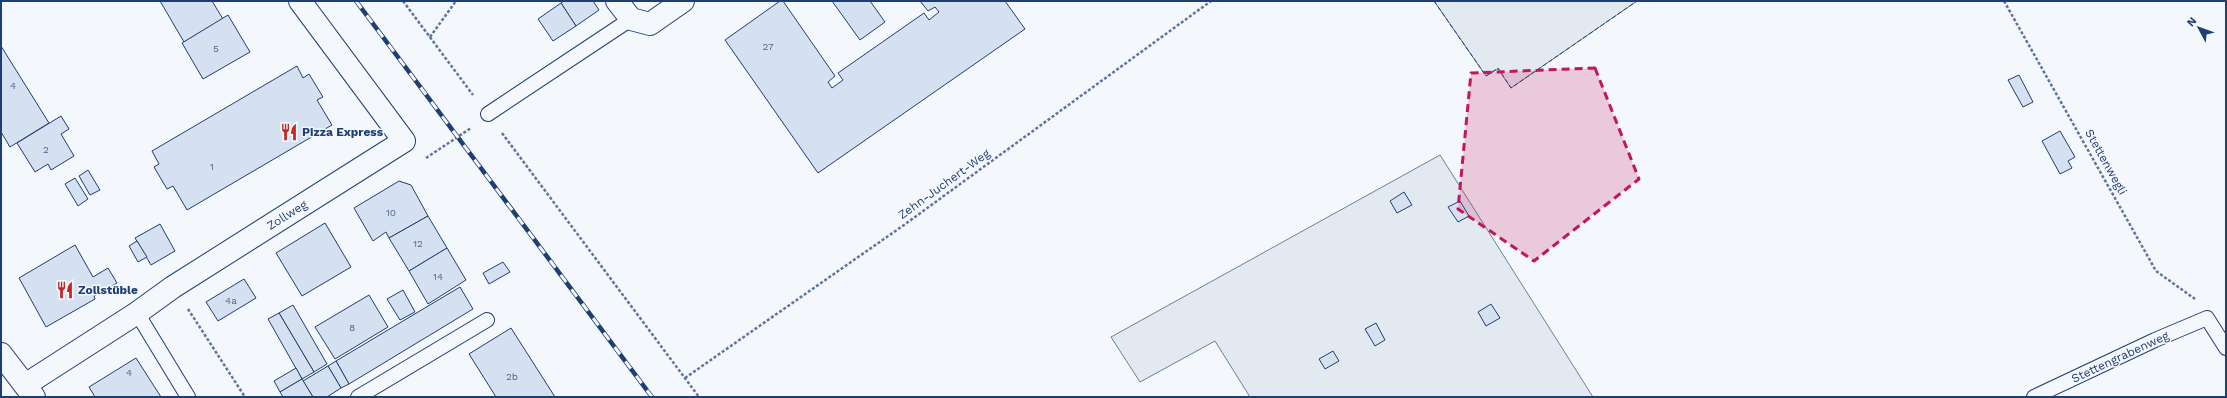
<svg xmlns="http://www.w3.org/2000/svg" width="2227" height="398" font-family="'Work Sans',sans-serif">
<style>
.green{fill:#e3e9f0;stroke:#687fa3}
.building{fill:#d5e0f0;stroke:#1d3f73}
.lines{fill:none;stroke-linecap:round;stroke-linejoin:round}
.service-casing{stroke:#1d3f73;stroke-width:16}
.minor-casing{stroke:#1d3f73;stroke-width:24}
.secondary-casing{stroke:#1d3f73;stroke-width:24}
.path{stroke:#5e769c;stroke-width:2.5;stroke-dasharray:3 2;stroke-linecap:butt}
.service{stroke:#f4f7fb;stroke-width:14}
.minor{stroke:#f4f7fb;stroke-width:22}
.secondary{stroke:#f4f7fb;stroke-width:22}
.rail-casing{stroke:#1d3f73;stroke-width:4.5}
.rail{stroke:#f4f7fb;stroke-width:3;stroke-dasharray:9;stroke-linecap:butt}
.fence{stroke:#1d3f73;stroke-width:1;stroke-dasharray:5 2;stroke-linecap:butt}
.marked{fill:#c2185b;fill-opacity:0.2;stroke:#c2185b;stroke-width:3;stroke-dasharray:8 5;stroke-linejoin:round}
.labels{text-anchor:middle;stroke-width:3;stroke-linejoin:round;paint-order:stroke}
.number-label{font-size:10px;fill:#4b6792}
.poi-label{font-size:12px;font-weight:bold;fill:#1d3f73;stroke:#f4f7fb;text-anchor:start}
.street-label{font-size:12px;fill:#1d3f73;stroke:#f4f7fb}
</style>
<rect width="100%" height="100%" fill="#f4f7fb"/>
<!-- green -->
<g class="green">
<path d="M1434,1H1637L1511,88L1498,69L1486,76Z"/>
<path d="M1440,155L1593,397H1250L1215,341L1140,382L1111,337Z"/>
</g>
<!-- building -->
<g class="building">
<path d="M160,1H212L223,19L184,42Z"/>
<path d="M564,1H593L599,10L576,26L561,3Z"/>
<path d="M780,1H783L835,76L828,82L832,88L843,80L838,73L924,13L929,20L939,12L935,7L928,11L920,1H1005L1025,29L818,173L725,40Z"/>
<path d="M832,1H870L885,22L860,40Z"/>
<path d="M561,3L576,26L553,41L538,19Z"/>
<path d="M228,15L250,52L203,79L182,43Z"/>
<path d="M1,46L49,123L10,147L1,132Z"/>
<path d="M297,66L303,78L309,74L323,97L317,100L332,125L187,210L173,186L167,189L154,167L159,164L152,151Z"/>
<path d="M2019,75L2033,102L2023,107L2008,80Z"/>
<path d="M61,116L69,129L61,134L74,156L51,170L48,164L35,172L17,143Z"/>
<path d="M2060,131L2075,157L2068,161L2072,168L2060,174L2042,141Z"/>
<path d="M88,170L100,190L90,195L79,176Z"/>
<path d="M75,178L88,199L78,206L65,184Z"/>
<path d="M399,181L411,185L428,216L389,238L386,232L373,241L354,208Z"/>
<path d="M1404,192L1412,205L1397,213L1390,201Z"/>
<path d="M1460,201L1469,216L1458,222L1448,207Z"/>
<path d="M428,216L447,248L409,271L389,238Z"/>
<path d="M325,223L351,267L302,296L276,253Z"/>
<path d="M160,224L175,251L151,265L135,238Z"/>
<path d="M137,241L147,257L138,262L129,246Z"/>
<path d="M75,245L93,277L108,268L117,283L94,296L95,299L46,327L19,278Z"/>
<path d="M447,248L466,280L428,304L409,271Z"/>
<path d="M503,262L510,272L489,284L483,273Z"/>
<path d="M244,279L256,298L218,321L206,302Z"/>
<path d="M460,287L473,309L349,384L336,361Z"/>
<path d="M403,290L415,312L400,320L387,299Z"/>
<path d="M369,295L388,327L335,359L315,327Z"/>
<path d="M1491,304L1500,318L1486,326L1478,312Z"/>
<path d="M293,305L327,364L314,372L279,313Z"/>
<path d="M279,313L314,372L302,379L268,319Z"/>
<path d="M1376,323L1385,340L1375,346L1365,329Z"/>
<path d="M511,328L555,397H496L469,354Z"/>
<path d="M1333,351L1339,361L1325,369L1319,359Z"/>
<path d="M136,358L161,397H95L89,387Z"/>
<path d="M336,361L349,384L341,388L328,366Z"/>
<path d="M328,366L341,388L327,397H313L303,381Z"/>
<path d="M296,368L302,379L280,392L274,381Z"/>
<path d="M302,379L313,397H283L280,392Z"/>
</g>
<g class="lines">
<!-- service casing -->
<g class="service-casing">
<g id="service">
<path d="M488,114L631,19"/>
<path d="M137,313L188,397"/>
<path d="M358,397L487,320"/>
<path d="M2034,397L2155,340L2207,318L2226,348"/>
</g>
</g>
<!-- minor casing -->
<g class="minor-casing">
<g id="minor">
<path d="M617,1L631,19L650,24L683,1"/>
<path d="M25,385L137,313L173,287L404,141L300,1"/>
</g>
</g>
<!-- secondary casing -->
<g class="secondary-casing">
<path id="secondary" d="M1,354L34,397"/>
</g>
<!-- path -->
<g class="path">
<path d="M403,1L473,95"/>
<path d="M2004,1L2156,271L2195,299"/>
<path d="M430,37L456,1"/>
<path d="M502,133L699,397"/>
<path d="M426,158L471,128"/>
<path d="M188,309L245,397"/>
<path d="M685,378L904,225L1211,1"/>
</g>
<!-- service -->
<use href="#service" class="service"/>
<!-- minor -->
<use href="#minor" class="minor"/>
<!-- secondary -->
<use href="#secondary" class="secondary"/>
<!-- rail casing -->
<g class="rail-casing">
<path id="rail" d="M356,1L652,397"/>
</g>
<!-- rail -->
<use href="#rail" class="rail"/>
<!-- fence -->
<path class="fence" d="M1434,1L1486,76L1498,68L1511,88L1637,1"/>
</g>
<!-- marked area -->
<path class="marked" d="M1595,68L1639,179L1534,261L1458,209L1471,73Z"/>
<!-- icons -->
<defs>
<g id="restaurant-bare" transform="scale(1.38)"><path d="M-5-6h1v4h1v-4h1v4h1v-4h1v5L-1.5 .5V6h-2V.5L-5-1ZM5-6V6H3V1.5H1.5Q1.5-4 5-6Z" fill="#c62828" stroke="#f4f7fb" stroke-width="2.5" paint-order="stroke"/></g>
</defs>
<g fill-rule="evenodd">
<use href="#restaurant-bare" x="289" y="132"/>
<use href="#restaurant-bare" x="65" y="290"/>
</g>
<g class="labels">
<!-- number labels -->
<g class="number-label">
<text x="768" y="50">27</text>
<text x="216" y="52">5</text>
<text x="13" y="89">4</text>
<text x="46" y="153">2</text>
<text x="212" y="170">1</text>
<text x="391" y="216">10</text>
<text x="418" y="247">12</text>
<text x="438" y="280">14</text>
<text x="231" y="304">4a</text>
<text x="352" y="331">8</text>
<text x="129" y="376">4</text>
<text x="512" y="380">2b</text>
</g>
<!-- poi labels -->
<g class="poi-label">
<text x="302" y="136">Pizza Express</text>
<text x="78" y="294">Zollstüble</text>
</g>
<!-- street labels -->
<g class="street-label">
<text transform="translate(2106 162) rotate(61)" y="4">Stettenwegli</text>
<text transform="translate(944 184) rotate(-36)" y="4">Zehn-Juchert-Weg</text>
<text transform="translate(287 215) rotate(-32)" y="4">Zollweg</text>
<text transform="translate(2120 357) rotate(-25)" y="4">Stettengrabenweg</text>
</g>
</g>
<!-- border -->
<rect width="2227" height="398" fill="none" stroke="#1d3f73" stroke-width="4"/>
<!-- north arrow -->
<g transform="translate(2199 28) rotate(311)" stroke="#f4f7fb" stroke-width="3" paint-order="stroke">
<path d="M0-3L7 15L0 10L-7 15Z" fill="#1d3f73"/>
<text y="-6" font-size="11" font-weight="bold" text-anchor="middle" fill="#1d3f73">N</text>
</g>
</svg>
